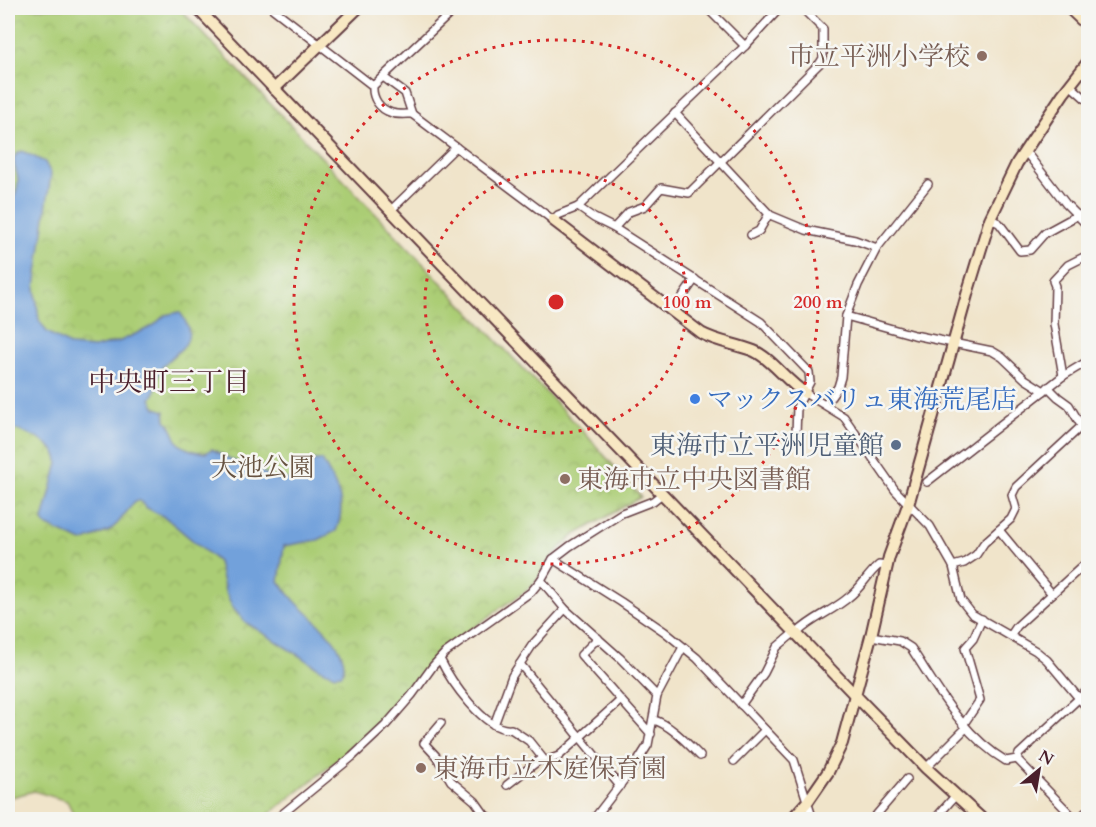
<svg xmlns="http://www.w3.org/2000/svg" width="1096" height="827" font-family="Cardo,'Noto Serif JP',serif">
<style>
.park{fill:url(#park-crowns);stroke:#7a7650;stroke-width:1.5}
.water{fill:#72a1db;stroke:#5e6083;stroke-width:1.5}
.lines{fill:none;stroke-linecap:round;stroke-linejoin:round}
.street-casing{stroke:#633d43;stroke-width:10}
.secondary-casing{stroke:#633d43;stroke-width:14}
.street{stroke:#fff;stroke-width:7}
.secondary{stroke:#f8e8c3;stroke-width:10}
.ring{fill:none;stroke:#d62828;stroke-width:3;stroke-dasharray:3 6}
.education-dot{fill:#8d6e63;stroke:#f6f6f2;stroke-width:2}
.shop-dot{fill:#3f7fe0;stroke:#f6f6f2;stroke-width:2}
.service-dot{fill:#5c6f8a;stroke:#f6f6f2;stroke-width:2}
.labels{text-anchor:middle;stroke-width:5;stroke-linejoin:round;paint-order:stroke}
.education-label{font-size:26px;fill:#785e54;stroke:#f6f6f2;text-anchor:start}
.shop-label{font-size:26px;fill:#366cbe;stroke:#f6f6f2;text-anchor:start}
.service-label{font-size:26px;fill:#4e5e75;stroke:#f6f6f2;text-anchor:end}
.park-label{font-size:26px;fill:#675341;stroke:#f6f6f2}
.neighbourhood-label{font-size:27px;fill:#4a1f2b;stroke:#f6f6f2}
.centre{fill:#d62828;stroke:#f6f6f2;stroke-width:3}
.ring-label{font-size:18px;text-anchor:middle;font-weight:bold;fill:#d62828;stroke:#f6f6f2;stroke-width:5;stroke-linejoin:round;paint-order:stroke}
</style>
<defs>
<pattern id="park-crowns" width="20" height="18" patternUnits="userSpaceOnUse" patternTransform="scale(1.5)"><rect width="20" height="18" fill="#abcd75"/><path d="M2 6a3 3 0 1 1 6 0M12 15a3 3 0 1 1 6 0" fill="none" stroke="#95b065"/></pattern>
</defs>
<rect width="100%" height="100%" fill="#f6f6f2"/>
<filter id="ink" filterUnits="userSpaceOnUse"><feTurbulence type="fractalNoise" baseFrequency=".0167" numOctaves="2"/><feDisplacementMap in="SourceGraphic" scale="12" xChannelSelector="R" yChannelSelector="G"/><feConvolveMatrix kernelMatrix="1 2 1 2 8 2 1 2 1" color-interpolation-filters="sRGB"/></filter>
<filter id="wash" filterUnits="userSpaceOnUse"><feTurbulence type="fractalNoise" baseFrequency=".008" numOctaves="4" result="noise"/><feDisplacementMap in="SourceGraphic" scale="24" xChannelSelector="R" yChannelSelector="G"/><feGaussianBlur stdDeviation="1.35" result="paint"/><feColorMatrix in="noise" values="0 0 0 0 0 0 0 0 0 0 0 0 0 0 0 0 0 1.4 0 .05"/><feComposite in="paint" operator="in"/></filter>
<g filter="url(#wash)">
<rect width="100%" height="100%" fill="#f0e4ca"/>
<!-- park -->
<path class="park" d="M8,8H179L583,431L641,497L573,536L554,554L532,587L499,609L440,653L363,740L263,819H76L67,801L34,791L8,798Z"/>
<!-- water -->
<path class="water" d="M22,151L45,162L51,174L35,288L39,320L47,332L71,346L94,348L120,341L153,326L165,315L179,312C184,316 186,322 188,328C193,349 169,354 161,369C155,380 159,389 151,399L156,408L165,411L166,420C173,428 173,434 178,442C184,450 197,452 206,453L212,449C227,458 241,465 258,470C264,472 269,477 275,479C290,483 307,472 314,460H322C336,485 348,502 336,531L318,540L284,546L279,581C285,589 291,597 297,603C313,620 353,649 342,674L335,675L322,670L245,622L233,608L225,591L218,562L166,518L145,507L140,501H135L118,523L109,531L82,542L45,525L43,520L58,463C58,442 24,432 8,427V209C13,201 18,192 18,181C18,170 6,157 22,151Z"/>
</g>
<g filter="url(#ink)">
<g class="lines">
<!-- street casing -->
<g class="street-casing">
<g id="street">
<path d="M272,8L373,86"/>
<path d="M456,8L373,86C372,98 379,109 392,113C397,115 406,114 412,114L553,220L558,215L578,207L745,46L780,8"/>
<path d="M707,8L745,46"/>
<path d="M383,77L405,93L412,114"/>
<path d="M1070,85L1088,101"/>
<path d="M675,113L770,215L806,230L855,240L877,248"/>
<path d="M1024,152L1029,156L1066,204L1088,226"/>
<path d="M578,207L594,218L614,228L761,322L809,372L810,382L797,407L796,434"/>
<path d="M390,211L456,147"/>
<path d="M990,219L999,223L1020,251L1030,250L1045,233L1078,215"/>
<path d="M614,228L629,212L645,206L661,188L689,193L820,63L823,58V29L802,8"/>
<path d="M751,235L759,231L769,214"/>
<path d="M672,312L695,279"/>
<path d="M846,316L914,335L992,351L1002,357L1025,379L1044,391"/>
<path d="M1063,376L1054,324L1055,286L1053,281L1068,265L1088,255"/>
<path d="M1048,387L1058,397L1069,405L1082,427"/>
<path d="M805,393L844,417L895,490L930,526L953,566L961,600L972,614L1036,651L1047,660L1088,709"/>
<path d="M826,404L838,387L841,377L846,316L858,285L877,248L928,184"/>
<path d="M927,482L1063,376L1088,361"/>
<path d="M999,530L1052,594"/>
<path d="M553,559L621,602L665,632L697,658L794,760L813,820"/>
<path d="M953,566L964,563L976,555L984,543L1011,519L1016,509L1012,495L1016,487L1088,420"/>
<path d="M541,580L553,559L570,546L622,513L653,501L662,494"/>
<path d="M797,633C812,618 833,611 849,597C861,588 867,575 879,565L887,566"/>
<path d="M1011,635L1017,626L1087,562L1088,557"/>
<path d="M871,636L900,641L911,648C938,689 962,735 1006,761L1017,759L1019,754L1088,690"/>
<path d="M598,638L581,655L651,734"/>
<path d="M440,659C450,680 485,732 511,729L529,741L545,761L559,756L621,700"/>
<path d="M520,664L620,786"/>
<path d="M657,696L683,647"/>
<path d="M741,705L764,673L777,647L795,632"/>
<path d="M653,720C669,723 689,745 700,756"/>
<path d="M441,723L424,743L436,756L451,781L475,801L485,815L493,820"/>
<path d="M494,725L512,676L533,644L565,609"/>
<path d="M963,725L980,700L965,648L973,639L982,619"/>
<path d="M1017,759L1076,820"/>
<path d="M734,761L765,730"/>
<path d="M926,768L966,728"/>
<path d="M507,785L542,758"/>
<path d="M275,820L352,757L385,726L412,695L433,666L445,653L531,592L541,580L565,609L620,658L657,696L648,745L636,764L593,820"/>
<path d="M872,820L907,779"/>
<path d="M934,820L956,795"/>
<path d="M1078,820L1088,810"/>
</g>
</g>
<!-- secondary casing -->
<g class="secondary-casing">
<g id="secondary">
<path d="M197,8L855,695L926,768L983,820"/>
<path d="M1069,8L1088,26"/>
<path d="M274,89L358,8"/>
<path d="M553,220L701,333C717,342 737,344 754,351C771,358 787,382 805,393"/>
<path d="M791,820L808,801L828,772L842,743L871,636L889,557L908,505L968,291L990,219L1017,163L1063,94L1088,62"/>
</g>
</g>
<!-- street -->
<use href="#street" class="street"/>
<!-- secondary -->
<use href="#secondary" class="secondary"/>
</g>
</g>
<!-- distance rings -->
<g class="ring">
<circle cx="556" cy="302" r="131"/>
<circle cx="556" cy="302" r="262"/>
</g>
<!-- markers -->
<g class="education-dot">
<circle cx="982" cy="56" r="6"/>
<circle cx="565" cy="479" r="6"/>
<circle cx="421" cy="768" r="6"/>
</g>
<circle class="shop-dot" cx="695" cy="399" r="6"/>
<circle class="service-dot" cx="896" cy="445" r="6"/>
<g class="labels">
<!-- education labels -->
<g class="education-label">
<text x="970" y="65" text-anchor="end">市立平洲小学校</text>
<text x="577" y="488">東海市立中央図書館</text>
<text x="433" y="777">東海市立木庭保育園</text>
</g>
<!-- shop labels -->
<g class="shop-label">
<text x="707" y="408">マックスバリュ東海荒尾店</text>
</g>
<!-- service labels -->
<g class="service-label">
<text x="884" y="454">東海市立平洲児童館</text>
</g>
<!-- park labels -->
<g class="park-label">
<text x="263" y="476">大池公園</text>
</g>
<!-- neighbourhood labels -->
<g class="neighbourhood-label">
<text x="169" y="391">中央町三丁目</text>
</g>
</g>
<circle cx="556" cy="302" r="9" class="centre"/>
<g class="ring-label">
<text x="687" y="308">100 m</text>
<text x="818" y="308">200 m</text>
</g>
<!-- margin -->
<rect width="1096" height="827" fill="none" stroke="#f6f6f2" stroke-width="30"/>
<!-- north arrow -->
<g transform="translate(1039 770) rotate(30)" stroke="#f6f6f2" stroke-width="4.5" paint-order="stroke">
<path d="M0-4.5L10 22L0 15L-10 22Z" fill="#4a1f2b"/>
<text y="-9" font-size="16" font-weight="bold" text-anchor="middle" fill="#4a1f2b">N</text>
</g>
</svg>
